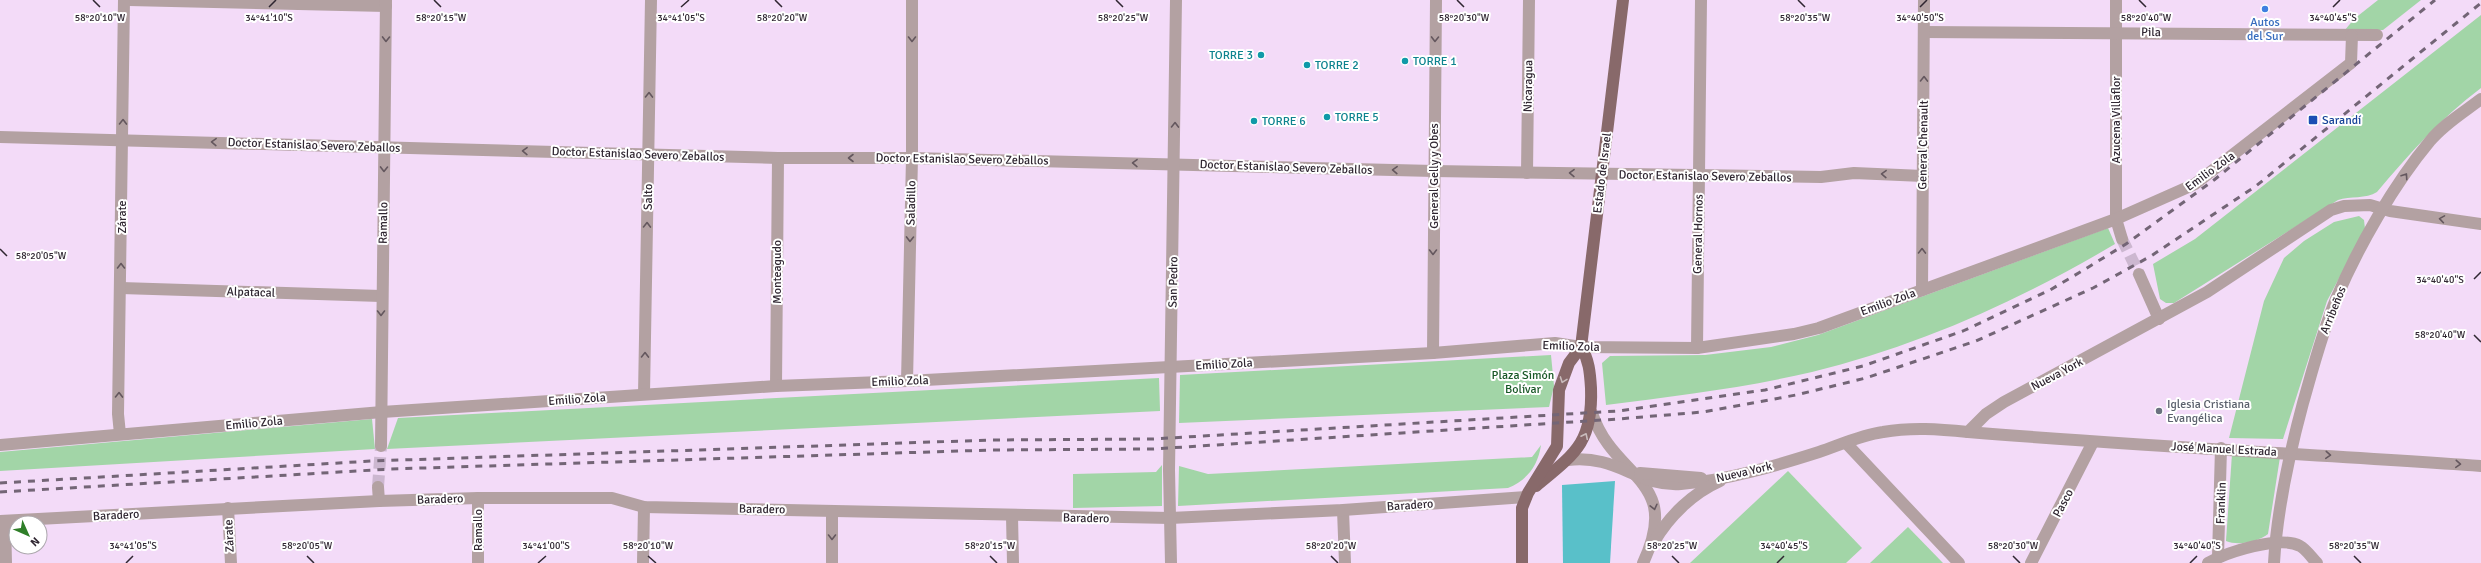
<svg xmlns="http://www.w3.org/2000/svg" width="2481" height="563" font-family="Signika,sans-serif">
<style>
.green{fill:#a2d5a7}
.water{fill:#59c0c9}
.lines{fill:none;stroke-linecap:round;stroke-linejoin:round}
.minor-tunnel{stroke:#ccb7d0;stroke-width:12;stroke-dasharray:12 6;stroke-linecap:butt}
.minor{stroke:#b3a1a2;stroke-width:12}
.major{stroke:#88696a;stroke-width:12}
.rail{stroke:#736576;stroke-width:3;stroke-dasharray:7 7;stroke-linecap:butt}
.oneway{stroke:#64575e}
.oneway2{stroke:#c9bcbc}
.ticks{fill:none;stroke:#2f2631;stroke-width:1.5}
.shop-dot{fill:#3f7fe0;stroke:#fff;stroke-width:1.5}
.culture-dot{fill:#0f9aa8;stroke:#fff;stroke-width:1.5}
.transit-dot{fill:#1a4fb4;stroke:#fff;stroke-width:1.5}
.worship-dot{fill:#6b7280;stroke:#fff;stroke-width:1.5}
.labels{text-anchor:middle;stroke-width:4;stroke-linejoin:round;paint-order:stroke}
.shop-label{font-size:12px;fill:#366cbe;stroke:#fff}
.street-label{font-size:12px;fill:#2f2631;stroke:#fff}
.culture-label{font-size:12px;fill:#0d838f;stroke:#fff;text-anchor:start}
.transit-label{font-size:12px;fill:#164399;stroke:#fff;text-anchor:start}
.park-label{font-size:12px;fill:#185726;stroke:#fff}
.worship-label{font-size:12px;fill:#5b616d;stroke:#fff;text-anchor:start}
.ticks-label{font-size:10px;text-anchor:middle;fill:#2f2631;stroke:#fff;stroke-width:4;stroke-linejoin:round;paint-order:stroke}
</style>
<rect width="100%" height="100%" fill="#f3dbf8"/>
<!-- green -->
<g class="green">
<path d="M2378,0H2421L2383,30H2345L2354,19Z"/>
<path d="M2481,15V88C2441,118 2409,154 2377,192C2366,199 2350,196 2338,200L2174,303H2166L2160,299L2153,264L2195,239Z"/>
<path d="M2359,216L2364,220L2365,229L2327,301L2283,439L2229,438L2264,301L2284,258L2304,241L2334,222Z"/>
<path d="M2108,228L2115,244C2021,300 1919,346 1812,372C1744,388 1675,396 1606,405L1602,363L1610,356L1705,355L1771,347L1818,335Z"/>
<path d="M1551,355L1554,386L1549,407L1179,423L1180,375Z"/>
<path d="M1159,378L1160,411L387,449L398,418Z"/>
<path d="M372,419L375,449L0,471V452Z"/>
<path d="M1541,445C1538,466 1527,480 1508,488L1178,506L1179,466L1208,474L1532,457Z"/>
<path d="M2232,454L2280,457L2268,534C2258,542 2238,546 2226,541Z"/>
<path d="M1162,465V506L1073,508V474L1156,472Z"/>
<path d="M1788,471L1862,548L1846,563H1690Z"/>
<path d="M1908,527L1943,563H1870Z"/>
</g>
<!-- water -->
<path class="water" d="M1615,481L1610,563H1563L1562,485Z"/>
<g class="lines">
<!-- minor-tunnel -->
<g class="minor-tunnel">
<path d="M2122,239L2139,274"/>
<path d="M378,487L381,446"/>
</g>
<!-- minor -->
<g class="minor">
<path d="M129,0L386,6"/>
<path d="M2116,0V219L2122,239"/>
<path d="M1924,32L2377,35"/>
<path d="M0,137L778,158H912L1434,171L1821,177L1854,173L1923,176"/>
<path d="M1527,173L1529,0"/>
<path d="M2139,274L2159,319"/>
<path d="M121,288L381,296"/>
<path d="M1922,290L1924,0"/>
<path d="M1697,348L1701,0"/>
<path d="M1433,353L1436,0"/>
<path d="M907,381L912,158V0"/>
<path d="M776,386L778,158"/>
<path d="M644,394L651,0"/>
<path d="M1592,413C1614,480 1683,478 1643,563"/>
<path d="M1968,432C2138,446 2310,454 2481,466"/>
<path d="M120,434L118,414L124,0"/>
<path d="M1846,443L1959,563"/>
<path d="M0,445L382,412L776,386L907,381L1433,353L1555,343L1581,347L1697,348L1794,334L1819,328L2116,219L2195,184L2351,63L2352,35"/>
<path d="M381,446L386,0"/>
<path d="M1568,460C1617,454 1638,487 1681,484C1728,480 1775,466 1819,452C1840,445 1861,435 1883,432C1911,427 1939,429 1968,432L1986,414L2004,402L2207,292L2331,210L2344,206L2370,205L2390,211L2481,224"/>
<path d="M1640,473L1701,478"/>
<path d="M378,487L379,501"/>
<path d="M228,508L231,563"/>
<path d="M1343,510L1345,563"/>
<path d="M1012,516L1013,563"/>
<path d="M0,521L379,501L478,498H612L644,507L1170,518L1343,510L1526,497"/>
<path d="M5,521L6,563"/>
<path d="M1654,542C1669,516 1693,493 1720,481"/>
<path d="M2218,557L2221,448"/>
<path d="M478,563V498"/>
<path d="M643,563L644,507"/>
<path d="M832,563V511"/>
<path d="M1171,563L1169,470L1176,0"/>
<path d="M2031,563L2093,442"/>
<path d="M2208,563C2227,552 2280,535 2300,546C2306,549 2312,558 2317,563"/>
<path d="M2274,563C2277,509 2289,455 2303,403C2313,368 2322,333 2336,299C2358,247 2394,184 2430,141C2444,124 2464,112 2481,99"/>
</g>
<!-- major -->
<g class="major">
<path d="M1536,486C1576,453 1593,442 1591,388C1590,372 1589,360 1581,347"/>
<path d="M1522,563V508L1528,493L1557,446L1559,390L1569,363L1581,347L1623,0"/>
</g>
<!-- rail -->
<g class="rail">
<path d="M0,483L372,461L992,440L1153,439L1618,411L1765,390L1863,366L1963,331L2050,290L2082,271L2126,244L2214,180L2435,0"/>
<path d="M0,492L391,469L992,450L1153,449L1618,419L1703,412L1796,395L1866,378L1976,341L2093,288L2151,256L2256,186L2481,3"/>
</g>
</g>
<!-- one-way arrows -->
<defs><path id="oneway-chevron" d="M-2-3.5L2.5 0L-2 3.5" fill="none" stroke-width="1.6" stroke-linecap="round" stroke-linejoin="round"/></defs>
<g class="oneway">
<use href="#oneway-chevron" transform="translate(386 39) rotate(91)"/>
<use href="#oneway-chevron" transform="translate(912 39) rotate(90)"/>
<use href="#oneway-chevron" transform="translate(1435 39) rotate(91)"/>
<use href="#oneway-chevron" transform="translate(1924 79) rotate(-89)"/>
<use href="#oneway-chevron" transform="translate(649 95) rotate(-89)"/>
<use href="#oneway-chevron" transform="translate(123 122) rotate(-89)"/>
<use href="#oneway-chevron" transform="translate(1175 125) rotate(-89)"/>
<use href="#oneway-chevron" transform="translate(214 142) rotate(-178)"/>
<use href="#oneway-chevron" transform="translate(525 151) rotate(-179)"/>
<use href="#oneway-chevron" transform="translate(851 158) rotate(180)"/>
<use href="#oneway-chevron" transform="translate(1135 163) rotate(-179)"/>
<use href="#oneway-chevron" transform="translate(384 169) rotate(91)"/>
<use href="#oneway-chevron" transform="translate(1395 170) rotate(-178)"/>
<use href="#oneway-chevron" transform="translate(1572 173) rotate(-179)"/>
<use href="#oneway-chevron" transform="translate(1884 174) rotate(-178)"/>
<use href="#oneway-chevron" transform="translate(2405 176) rotate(-56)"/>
<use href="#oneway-chevron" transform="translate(2442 219) rotate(-171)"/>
<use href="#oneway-chevron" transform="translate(647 225) rotate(-89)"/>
<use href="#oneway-chevron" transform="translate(910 239) rotate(91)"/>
<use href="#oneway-chevron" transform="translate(1922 251) rotate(-89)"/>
<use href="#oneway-chevron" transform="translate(1433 252) rotate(90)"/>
<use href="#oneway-chevron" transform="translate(121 266) rotate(-90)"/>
<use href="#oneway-chevron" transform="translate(381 313) rotate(90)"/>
<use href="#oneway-chevron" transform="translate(645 355) rotate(-89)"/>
<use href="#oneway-chevron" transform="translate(119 395) rotate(-89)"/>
<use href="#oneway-chevron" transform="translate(2328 455) rotate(4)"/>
<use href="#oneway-chevron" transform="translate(2458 464) rotate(4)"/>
<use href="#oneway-chevron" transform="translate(1654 507) rotate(76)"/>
<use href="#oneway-chevron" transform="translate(832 537) rotate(90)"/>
</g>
<g class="oneway2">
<use href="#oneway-chevron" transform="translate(1563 380) rotate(110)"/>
<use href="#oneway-chevron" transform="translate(1585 436) rotate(-64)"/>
</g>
<!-- ticks -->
<path class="ticks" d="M93,0L100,7M434,0L441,7M775,0L782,7M1116,0L1123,7M1457,0L1464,7M1798,0L1805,7M2139,0L2146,7M269,7L276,0M681,7L689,0M1920,7L1927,0M2333,7L2340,0M0,249L7,256M2474,279L2481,272M2474,335L2481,342M307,556L314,563M648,556L656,563M990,556L997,563M1331,556L1338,563M1672,556L1679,563M2013,556L2020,563M2354,556L2361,563M126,563L133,556M538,563L546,556M1777,563L1784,556M2190,563L2197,556"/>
<!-- markers -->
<circle class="shop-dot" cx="2265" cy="9" r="4"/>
<g class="culture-dot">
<circle cx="1261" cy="55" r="4"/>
<circle cx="1405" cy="61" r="4"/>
<circle cx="1307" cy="65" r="4"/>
<circle cx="1327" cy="117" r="4"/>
<circle cx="1254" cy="121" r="4"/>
</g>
<rect class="transit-dot" x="2308" y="115" width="10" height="10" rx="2"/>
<circle class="worship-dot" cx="2159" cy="411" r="4"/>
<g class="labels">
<!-- shop labels -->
<g class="shop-label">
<text x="2265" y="26">Autos<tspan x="2265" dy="14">del Sur</tspan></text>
</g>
<!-- street labels -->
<g class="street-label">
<text transform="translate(2151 32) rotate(1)" y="4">Pila</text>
<text transform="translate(1528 86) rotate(-89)" y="4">Nicaragua</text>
<text transform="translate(2116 120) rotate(-90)" y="4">Azucena Villaflor</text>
<text transform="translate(314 145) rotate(2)" y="4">Doctor Estanislao Severo Zeballos</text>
<text transform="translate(1923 145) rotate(-89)" y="4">General Chenault</text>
<text transform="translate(638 154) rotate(2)" y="4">Doctor Estanislao Severo Zeballos</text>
<text transform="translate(962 159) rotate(1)" y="4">Doctor Estanislao Severo Zeballos</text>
<text transform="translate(1286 167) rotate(2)" y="4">Doctor Estanislao Severo Zeballos</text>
<text transform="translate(2210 171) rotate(-36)" y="4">Emilio Zola</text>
<text transform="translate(1602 173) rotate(-83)" y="4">Estado de Israel</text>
<text transform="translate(1434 176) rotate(-90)" y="4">General Gelly y Obes</text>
<text transform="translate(1705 176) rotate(1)" y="4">Doctor Estanislao Severo Zeballos</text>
<text transform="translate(648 197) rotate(-89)" y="4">Salto</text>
<text transform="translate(911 203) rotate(-89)" y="4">Saladillo</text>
<text transform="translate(122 217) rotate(-90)" y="4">Zárate</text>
<text transform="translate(383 223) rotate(-89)" y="4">Ramallo</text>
<text transform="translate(1698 234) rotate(-89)" y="4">General Hornos</text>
<text transform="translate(777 272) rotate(-90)" y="4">Monteagudo</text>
<text transform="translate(1173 282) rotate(-89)" y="4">San Pedro</text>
<text transform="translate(251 292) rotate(2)" y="4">Alpatacal</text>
<text transform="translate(1888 302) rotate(-20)" y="4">Emilio Zola</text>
<text transform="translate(2333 310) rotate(-68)" y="4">Arribeños</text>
<text transform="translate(1571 346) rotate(2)" y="4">Emilio Zola</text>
<text transform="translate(1224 364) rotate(-3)" y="4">Emilio Zola</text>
<text transform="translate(2057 374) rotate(-28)" y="4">Nueva York</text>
<text transform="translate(900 381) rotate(-2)" y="4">Emilio Zola</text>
<text transform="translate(577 399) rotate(-4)" y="4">Emilio Zola</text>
<text transform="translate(254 423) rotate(-5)" y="4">Emilio Zola</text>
<text transform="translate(2224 449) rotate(3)" y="4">José Manuel Estrada</text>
<text transform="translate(1744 472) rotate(-13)" y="4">Nueva York</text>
<text transform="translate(440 499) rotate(-2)" y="4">Baradero</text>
<text transform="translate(2063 503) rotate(-62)" y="4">Pasco</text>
<text transform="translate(2221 503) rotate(-88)" y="4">Franklin</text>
<text transform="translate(1410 505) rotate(-4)" y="4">Baradero</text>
<text transform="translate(762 509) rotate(1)" y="4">Baradero</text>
<text transform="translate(116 515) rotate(-3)" y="4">Baradero</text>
<text transform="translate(1086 518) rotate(1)" y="4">Baradero</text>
<text transform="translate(478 530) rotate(-90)" y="4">Ramallo</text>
<text transform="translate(229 536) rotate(-93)" y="4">Zárate</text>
</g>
<!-- culture labels -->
<g class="culture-label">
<text x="1253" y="59" text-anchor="end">TORRE 3</text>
<text x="1413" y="65">TORRE 1</text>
<text x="1315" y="69">TORRE 2</text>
<text x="1335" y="121">TORRE 5</text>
<text x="1262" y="125">TORRE 6</text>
</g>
<!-- transit labels -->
<g class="transit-label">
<text x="2322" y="124">Sarandí</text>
</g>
<!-- park labels -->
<g class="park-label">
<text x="1523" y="379">Plaza Simón<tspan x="1523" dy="14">Bolívar</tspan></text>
</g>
<!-- worship labels -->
<g class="worship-label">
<text x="2167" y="408">Iglesia Cristiana<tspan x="2167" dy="14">Evangélica</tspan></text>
</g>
</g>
<g class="ticks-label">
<text x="100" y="21">58°20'10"W</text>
<text x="269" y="21">34°41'10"S</text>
<text x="441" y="21">58°20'15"W</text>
<text x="681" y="21">34°41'05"S</text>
<text x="782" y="21">58°20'20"W</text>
<text x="1123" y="21">58°20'25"W</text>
<text x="1464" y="21">58°20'30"W</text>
<text x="1805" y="21">58°20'35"W</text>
<text x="1920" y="21">34°40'50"S</text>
<text x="2146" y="21">58°20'40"W</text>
<text x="2333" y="21">34°40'45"S</text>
<text x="41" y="259">58°20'05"W</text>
<text x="2440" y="283">34°40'40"S</text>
<text x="2440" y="338">58°20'40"W</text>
<text x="133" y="549">34°41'05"S</text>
<text x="546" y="549">34°41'00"S</text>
<text x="990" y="549">58°20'15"W</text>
<text x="1672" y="549">58°20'25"W</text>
<text x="1784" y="549">34°40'45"S</text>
<text x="2013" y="549">58°20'30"W</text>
<text x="2197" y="549">34°40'40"S</text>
<text x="2354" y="549">58°20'35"W</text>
<text x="307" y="549">58°20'05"W</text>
<text x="648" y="549">58°20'10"W</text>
<text x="1331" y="549">58°20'20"W</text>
</g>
<!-- north arrow -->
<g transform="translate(28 535) rotate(135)"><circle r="19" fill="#ffffff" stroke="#aca8ad"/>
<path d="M0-3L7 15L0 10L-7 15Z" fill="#2f7e28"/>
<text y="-6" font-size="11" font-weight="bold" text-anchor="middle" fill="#2f2631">N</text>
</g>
</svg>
